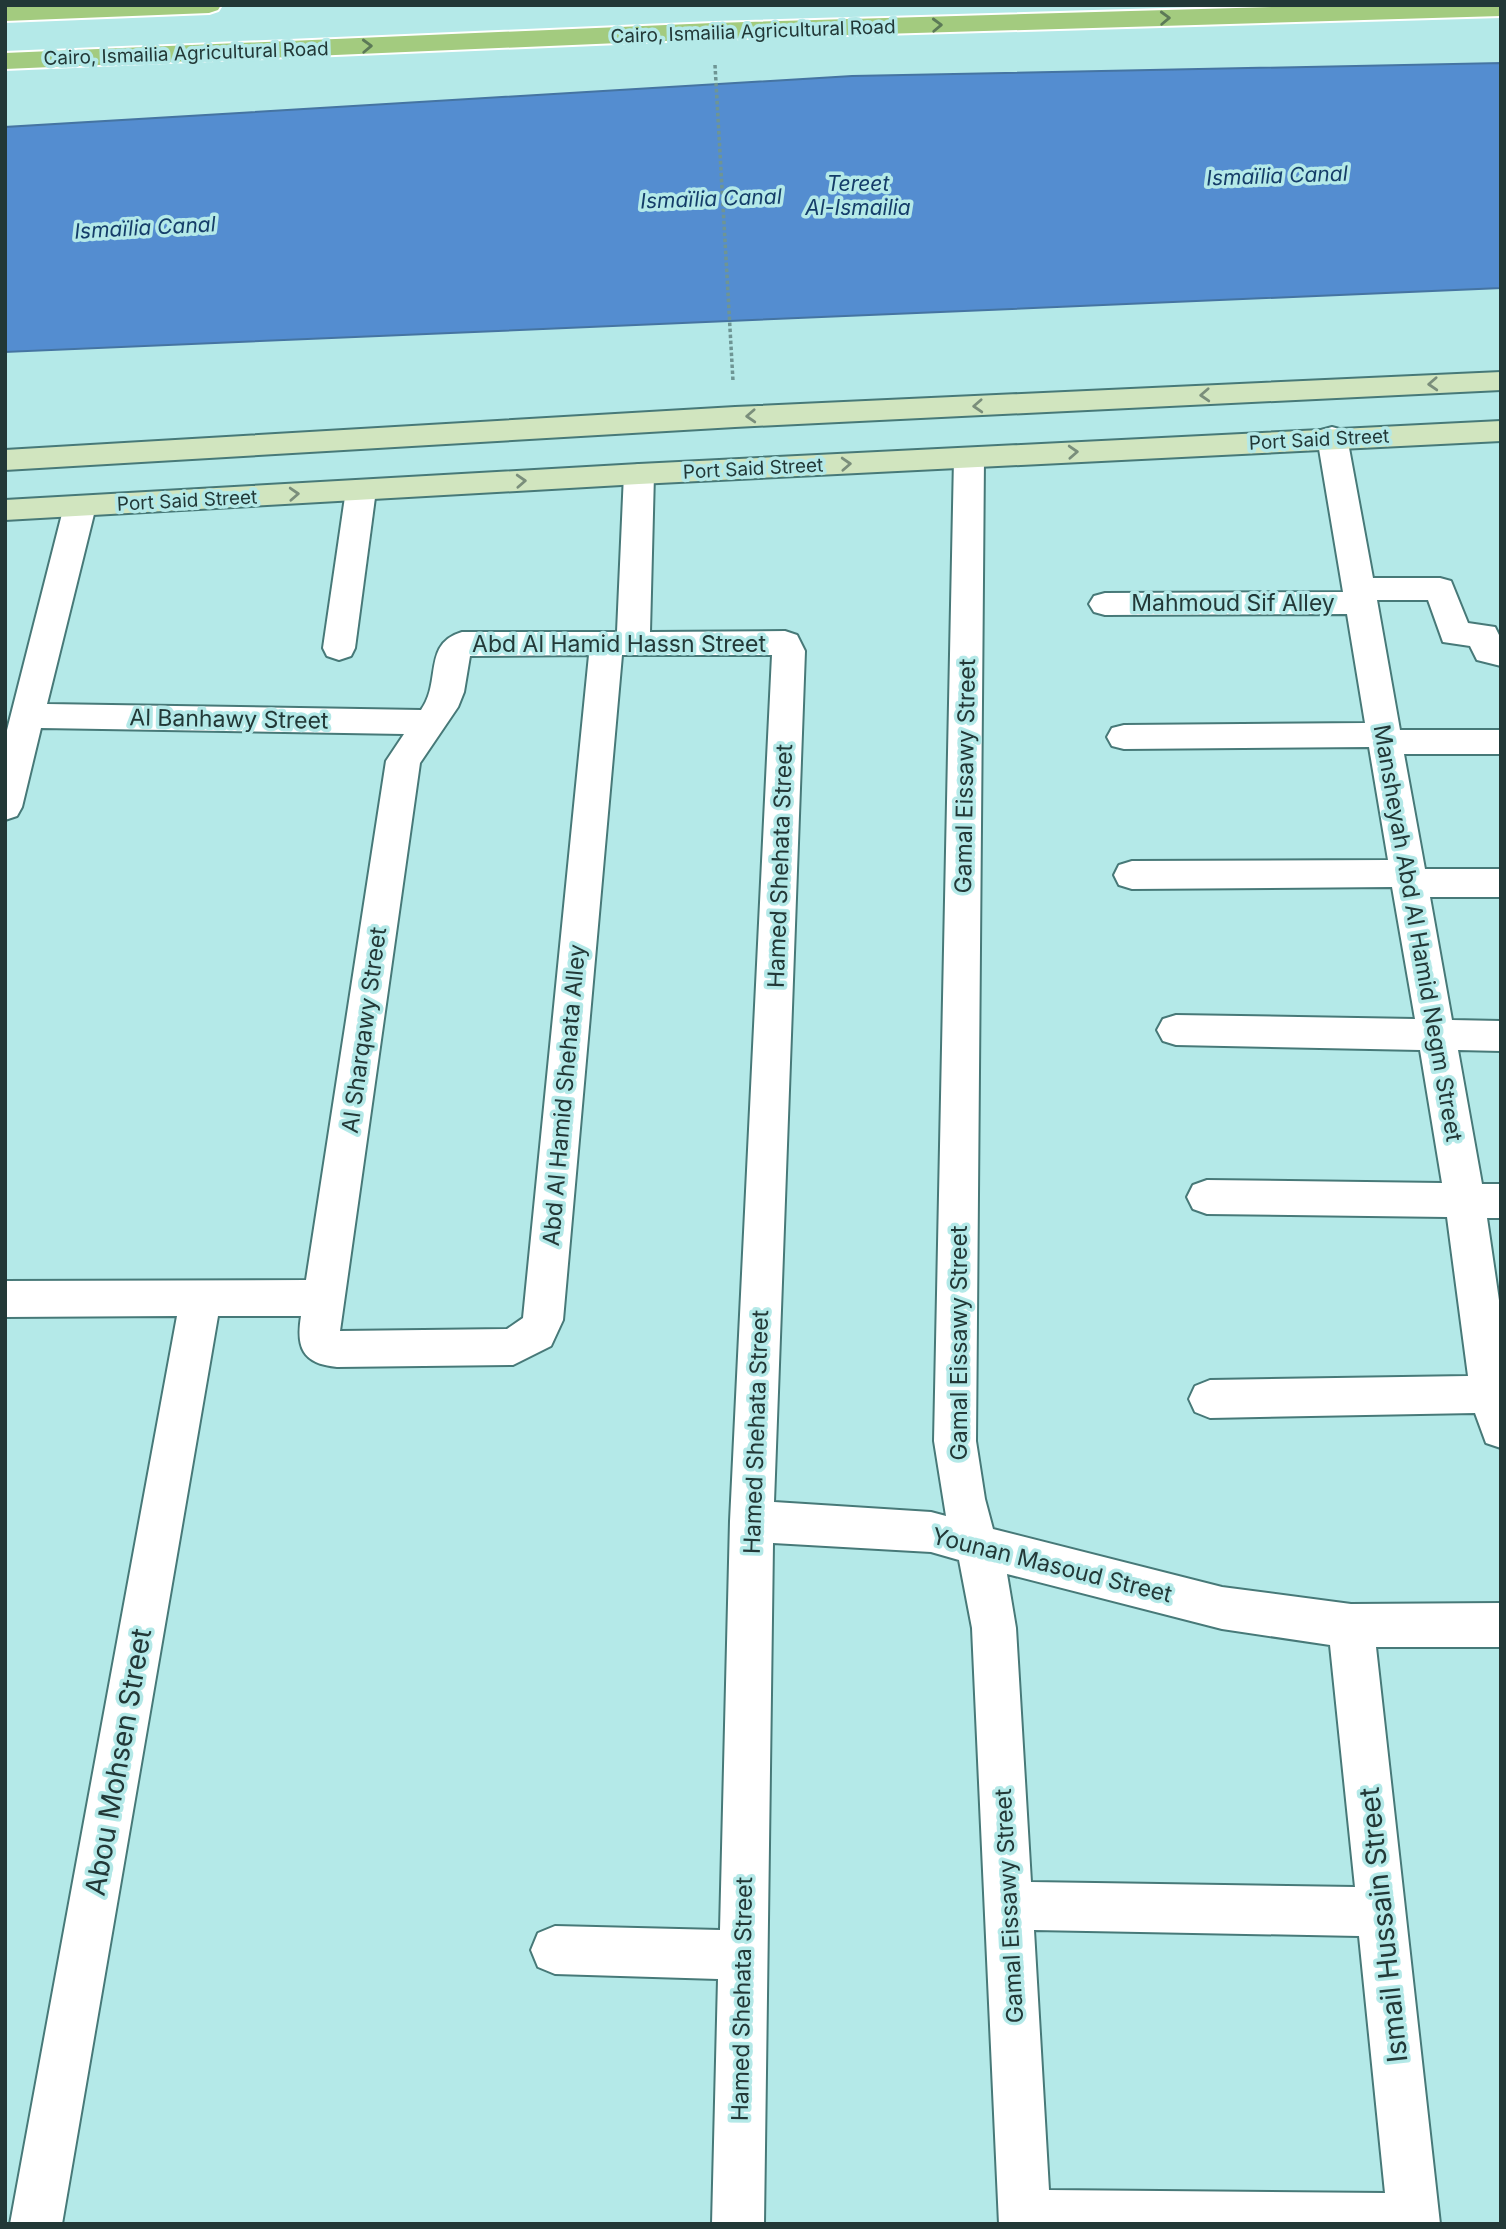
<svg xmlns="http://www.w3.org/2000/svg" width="1506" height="2229" font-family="Inter,sans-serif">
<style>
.water{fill:#548dd0;stroke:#4574a2;stroke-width:2}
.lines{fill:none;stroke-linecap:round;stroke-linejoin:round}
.minor-casing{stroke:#477978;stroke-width:4}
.secondary-casing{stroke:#477978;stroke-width:4}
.primary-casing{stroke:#fff;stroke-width:4}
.path{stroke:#6e9594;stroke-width:3.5;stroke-dasharray:3.5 2.5;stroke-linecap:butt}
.minor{fill:#fff;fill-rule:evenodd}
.secondary{fill:#d1e5bf;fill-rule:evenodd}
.primary{fill:#a3cb7f;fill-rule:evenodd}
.oneway{stroke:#5c7a57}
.oneway2{stroke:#7a8e7b}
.labels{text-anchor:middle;stroke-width:7;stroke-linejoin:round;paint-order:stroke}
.far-street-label{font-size:19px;fill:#223837;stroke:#b4e9e8}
.far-water-label{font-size:21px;font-style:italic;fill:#153d69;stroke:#b4e9e8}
.street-label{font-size:23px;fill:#223837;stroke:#b4e9e8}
.near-street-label{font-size:28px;fill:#223837;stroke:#b4e9e8}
</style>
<rect width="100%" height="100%" fill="#b4e9e8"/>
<!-- water -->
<path class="water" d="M1501,63V288L5,352V127L852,76Z"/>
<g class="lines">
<!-- minor casing -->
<g class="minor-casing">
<g id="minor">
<path d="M1332,427L1343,430L1347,437L1373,578H1440L1451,581L1468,623L1495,627L1501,639V666L1477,660L1470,646L1443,642L1428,600H1377L1400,730H1501V754H1404L1425,869H1501V897H1430L1452,1020L1501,1021V1051L1458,1050L1482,1184H1501V1218H1487L1501,1314V1448L1486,1443L1475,1413L1210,1418L1195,1412L1189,1399L1195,1386L1210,1380L1468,1376L1447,1217L1207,1214L1193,1209L1187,1197L1193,1185L1207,1180L1442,1183L1420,1050L1176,1045L1163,1041L1157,1030L1163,1019L1176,1015L1415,1019L1392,887L1132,889L1119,885L1114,875L1119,865L1132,861L1388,860L1369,747L1124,749L1112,746L1107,737L1112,728L1124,725L1365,723L1347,614L1105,615L1094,612L1089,604L1094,596L1105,593L1343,592L1317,437L1321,430Z"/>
<path d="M969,448L980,451L984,458L976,1441L985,1499L993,1529L1222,1587L1351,1604L1501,1603V1647H1376L1440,2224H999L972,1628L959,1560L931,1552L773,1543L764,2224H712L718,1979L555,1974L538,1967L531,1950L538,1933L555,1926L720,1930L730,1521L772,655H622L563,1320L551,1346L513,1365L337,1367C302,1364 296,1347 301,1316H218L62,2224H10L177,1316L5,1317V1281L306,1280L386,761L404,734L41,728L22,807L17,816L5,820V738L64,506L69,499L80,496L91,499L96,506L47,704L421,710C442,681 422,644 462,632H617L624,474L628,467L639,464L650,467L654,474L650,632L785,631L797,635L805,651L774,1502L931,1512L946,1516L934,1441L954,458L958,451ZM589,655L523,1318L507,1329L340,1331L420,763L458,707L464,692L470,656ZM1007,1574L1222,1629L1330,1645L1355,1887L1031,1882L1016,1628ZM1034,1930L1359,1936L1385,2193L1049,2190Z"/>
<path d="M361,480L372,483L376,490L355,648L351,656L339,660L327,656L323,648L346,490L350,483Z"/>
</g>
</g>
<!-- secondary casing -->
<g class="secondary-casing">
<g id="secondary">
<path d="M1501,372V390L735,427L5,470V450L735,407Z"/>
<path d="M1501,421V441L639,484L5,520V500L639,464Z"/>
</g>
</g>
<!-- primary casing -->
<g class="primary-casing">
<g id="primary">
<path d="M5,5H221L218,10L209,13L5,21Z"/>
<path d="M1337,5H1501V16L713,39L5,69V53L713,23Z"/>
</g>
</g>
<!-- path -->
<path class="path" d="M715,65L733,381"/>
<!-- minor -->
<use href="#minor" class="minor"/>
<!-- secondary -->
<use href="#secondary" class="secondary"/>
<!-- primary -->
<use href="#primary" class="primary"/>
</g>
<!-- one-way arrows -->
<defs><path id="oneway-chevron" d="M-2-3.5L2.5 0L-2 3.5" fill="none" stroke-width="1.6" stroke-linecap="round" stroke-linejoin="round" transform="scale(1.75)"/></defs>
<g class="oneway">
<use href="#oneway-chevron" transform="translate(1165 18) rotate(-2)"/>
<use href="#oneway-chevron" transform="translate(937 25) rotate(-2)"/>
<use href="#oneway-chevron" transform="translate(367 46) rotate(-2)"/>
</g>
<g class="oneway2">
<use href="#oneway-chevron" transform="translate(1433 384) rotate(177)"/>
<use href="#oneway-chevron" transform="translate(1205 395) rotate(177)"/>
<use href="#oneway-chevron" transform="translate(978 406) rotate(177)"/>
<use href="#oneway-chevron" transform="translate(751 416) rotate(177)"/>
<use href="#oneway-chevron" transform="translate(1073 452) rotate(-3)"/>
<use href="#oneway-chevron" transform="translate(846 464) rotate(-3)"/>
<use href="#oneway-chevron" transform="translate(521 481) rotate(-3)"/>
<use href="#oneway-chevron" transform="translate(294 494) rotate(-3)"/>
</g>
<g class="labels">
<!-- far-street labels -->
<g class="far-street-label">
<text transform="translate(753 31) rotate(-2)" y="7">Cairo, Ismailia Agricultural Road</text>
<text transform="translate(186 53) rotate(-2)" y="7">Cairo, Ismailia Agricultural Road</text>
<text transform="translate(1319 439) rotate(-3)" y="7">Port Said Street</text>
<text transform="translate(753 468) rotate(-3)" y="7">Port Said Street</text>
<text transform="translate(187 500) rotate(-3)" y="7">Port Said Street</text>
</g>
<!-- far-water labels -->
<g class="far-water-label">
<text transform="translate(1277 176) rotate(-2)" y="7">Ismaïlia Canal</text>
<text x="858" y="191">Tereet<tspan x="858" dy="24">Al-Ismailia</tspan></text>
<text transform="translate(711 199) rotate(-2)" y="7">Ismaïlia Canal</text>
<text transform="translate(145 228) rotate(-3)" y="7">Ismaïlia Canal</text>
</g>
<!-- street labels -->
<g class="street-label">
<text x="1233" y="611">Mahmoud Sif Alley</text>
<text x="619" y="652">Abd Al Hamid Hassn Street</text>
<text transform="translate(229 719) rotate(1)" y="8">Al Banhawy Street</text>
<text transform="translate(965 776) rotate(-89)" y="8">Gamal Eissawy Street</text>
<text transform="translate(780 866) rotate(-88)" y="8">Hamed Shehata Street</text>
<text transform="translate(1418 933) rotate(80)" y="8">Mansheyah Abd Al Hamid Negm Street</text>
<text transform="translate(364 1030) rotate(-82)" y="8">Al Sharqawy Street</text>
<text transform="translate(564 1095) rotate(-85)" y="8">Abd Al Hamid Shehata Alley</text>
<text transform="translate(959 1343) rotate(-90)" y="8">Gamal Eissawy Street</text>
<text transform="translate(756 1432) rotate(-88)" y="8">Hamed Shehata Street</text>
<text transform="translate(1052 1565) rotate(14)" y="8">Younan Masoud Street</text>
<text transform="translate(1009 1906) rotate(-93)" y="8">Gamal Eissawy Street</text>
<text transform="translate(742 1999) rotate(-89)" y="8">Hamed Shehata Street</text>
</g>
<!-- near-street labels -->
<g class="near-street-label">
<text transform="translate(118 1762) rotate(-80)" y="10">Abou Mohsen Street</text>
<text transform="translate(1383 1925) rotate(-96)" y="10">Ismail Hussain Street</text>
</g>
</g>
<!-- border -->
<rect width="1506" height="2229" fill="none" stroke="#223837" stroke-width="14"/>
</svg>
